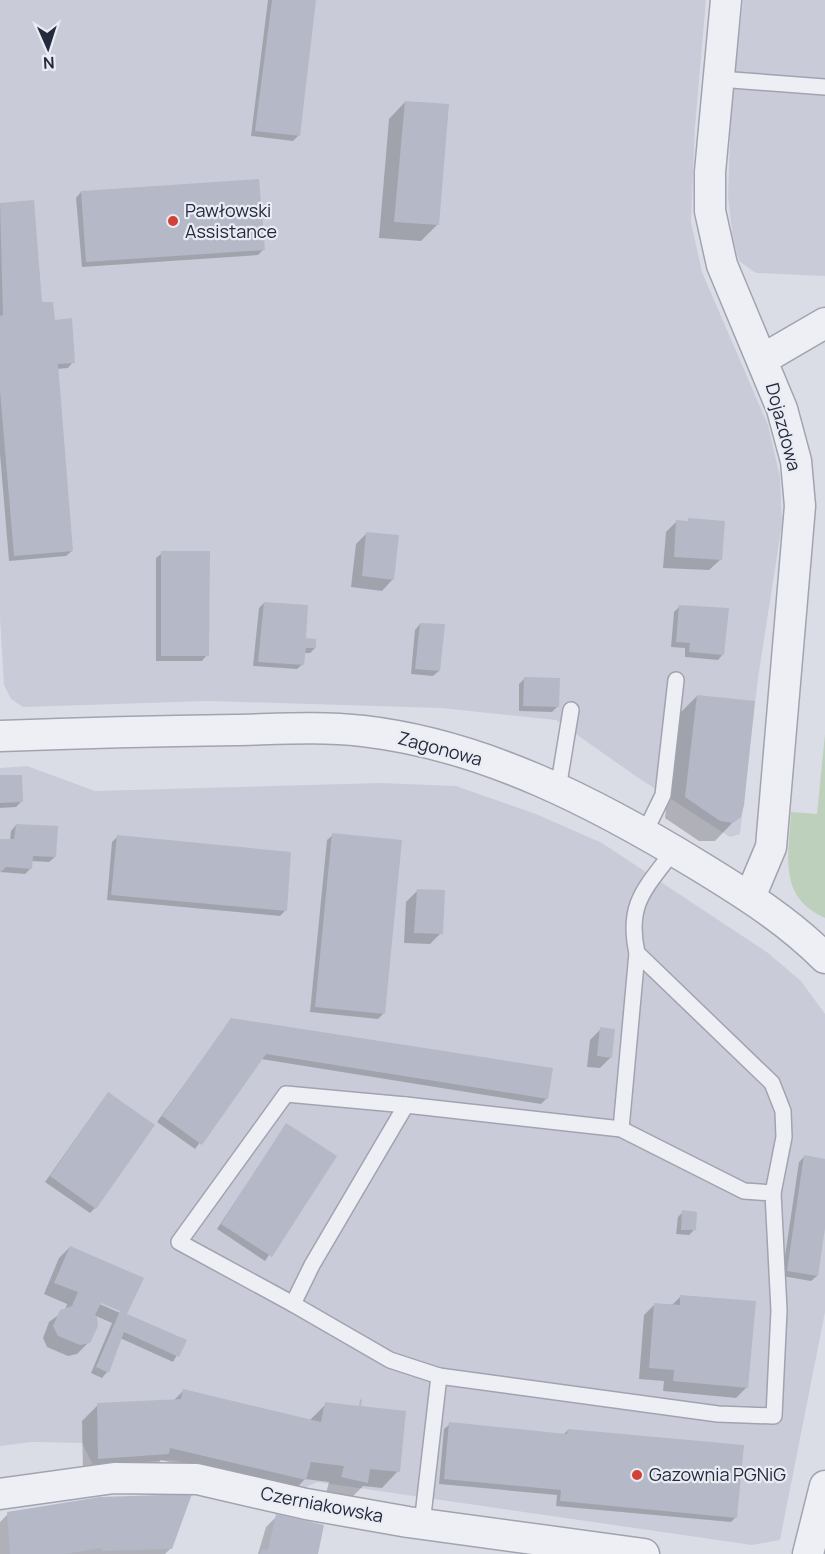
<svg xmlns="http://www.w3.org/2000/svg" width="825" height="1554" font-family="Manrope,sans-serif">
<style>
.built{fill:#c9ccd8}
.green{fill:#bdd0bc}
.shadow{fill:#0003;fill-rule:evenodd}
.building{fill:#b5b8c6}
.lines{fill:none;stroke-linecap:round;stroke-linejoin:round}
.lane-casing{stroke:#a1a3b0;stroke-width:18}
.street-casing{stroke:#a1a3b0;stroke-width:33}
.lane{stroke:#eeeff4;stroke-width:15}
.street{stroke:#eeeff4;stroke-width:30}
.poi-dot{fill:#d1413a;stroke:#eaecf4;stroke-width:2}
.labels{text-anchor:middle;stroke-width:4.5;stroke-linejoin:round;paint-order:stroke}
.poi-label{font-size:18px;fill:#25293c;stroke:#eaecf4;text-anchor:start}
.street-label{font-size:18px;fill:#25293c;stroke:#eaecf4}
</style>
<rect width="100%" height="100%" fill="#dbdde6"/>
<!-- built -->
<g class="built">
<path d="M0,0H706L695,127L691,222L702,272L768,425L780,477L782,524L758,678L740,834L730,837L637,777L556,720L441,708L209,701L23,707L11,699L4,685L0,619Z"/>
<path d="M743,0H825V276L756,273L739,261L733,240L728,196L731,108Z"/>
<path d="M27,766L95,791L381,783L456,786L536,814L602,843L768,953L801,981L825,1014V1312L780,1540L752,1545L317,1482L304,1488L172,1460L93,1465L82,1443L32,1442L0,1446V768Z"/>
</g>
<!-- green -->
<path class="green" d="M825,734V918C777,897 789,855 791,812L817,814Z"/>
<!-- shadow -->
<g class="shadow">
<path d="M268,0H315L298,136L293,141L251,136Z"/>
<path d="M405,102L437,225L421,241L379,238L389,119Z"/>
<path d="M81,192L263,250L258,255L82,267L76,198Z"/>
<path d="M33,201L41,304L53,321L73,362L68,368L57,369L72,551L66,556L9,561L0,454V204Z"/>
<path d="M677,521L721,559L709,570L663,568L666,532Z"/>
<path d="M367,533L393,579L382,591L351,587L356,544Z"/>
<path d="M162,553L207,655L202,661H156V558Z"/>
<path d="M264,603L315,648L310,653H304L303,664L297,669L253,666L259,608Z"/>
<path d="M679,607L723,654L718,660L685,657V648L671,647L674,612Z"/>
<path d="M420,624L439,671L433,676L411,674L415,630Z"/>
<path d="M524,679L558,706L552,712L519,711V684Z"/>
<path d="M697,696L735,820L715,841H699L665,818L676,717Z"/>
<path d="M0,777L21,802L16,807L0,808Z"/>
<path d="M16,825L55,857L49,862L31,861L30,869L25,874L0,872V840L10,841L11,831Z"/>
<path d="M333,835L383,1014L378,1019L310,1012L327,840Z"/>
<path d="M117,837L285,911L280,916L107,900L112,842Z"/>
<path d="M418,890L441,933L430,944L404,943L406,902Z"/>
<path d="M231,1020L547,1098L541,1104L261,1059L195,1149L157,1122Z"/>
<path d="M601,1029L611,1057L600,1068L587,1067L590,1040Z"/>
<path d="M103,1100L95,1208L90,1213L45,1182Z"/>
<path d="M286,1125L335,1157L265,1261L217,1229Z"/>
<path d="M804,1157L825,1161V1218L817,1276L811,1281L782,1276L799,1162Z"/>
<path d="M683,1212L694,1230L689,1235L676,1234L678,1217Z"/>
<path d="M70,1247L142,1278L125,1315L185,1341L173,1362L120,1338L107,1372L102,1378L91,1373L112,1323L96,1316V1326L89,1342L77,1354L68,1356L47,1347L43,1338L49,1322L65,1310L67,1304L44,1294L59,1258ZM94,1298L122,1310L120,1313L93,1301Z"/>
<path d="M681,1296L747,1387L736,1398L663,1391L664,1381L639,1379L644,1315L655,1304L671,1306Z"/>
<path d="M184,1390L309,1421L326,1404L398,1471L382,1488L363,1486L351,1498L326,1493L329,1482L305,1479L294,1491L161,1460L151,1470L83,1474L82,1421L98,1405L173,1401Z"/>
<path d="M450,1424L563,1435L568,1430L736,1517L731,1522L556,1506L557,1495L439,1484L444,1429Z"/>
<path d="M8,1514L171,1548L165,1554H0V1522Z"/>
<path d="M277,1516L316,1554H258L266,1527Z"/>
</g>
<!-- building -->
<g class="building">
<path d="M272,0H316L300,136L255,131Z"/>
<path d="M405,101L449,104L439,225L394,222Z"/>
<path d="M259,179L265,250L86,262L81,191Z"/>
<path d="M34,200L42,302H53L55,320L72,318L75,363L58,364L73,551L14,556L0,391V316L3,315L0,203Z"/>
<path d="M688,518L725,521L722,560L674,557L676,520L688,521Z"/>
<path d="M366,532L399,535L394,580L362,576Z"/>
<path d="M161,551H210L209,656H161Z"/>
<path d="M264,602L308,605L306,638L316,639V648H306L304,665L258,662Z"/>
<path d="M679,605L729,608L724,655L689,652L690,643L676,642Z"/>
<path d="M420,623L445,624L440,671L415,669Z"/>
<path d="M524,677L560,678L559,707L523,706Z"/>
<path d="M697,695L755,701L744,805L741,817L733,823L720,821L685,797Z"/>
<path d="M0,775H22L23,802L0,803Z"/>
<path d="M16,824L58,826L56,857L33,856L32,869L6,867L0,873V839H14Z"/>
<path d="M332,833L402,840L385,1014L315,1007Z"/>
<path d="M117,835L291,852L287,911L111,895Z"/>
<path d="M417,889L445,890L443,934L414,933Z"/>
<path d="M231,1018L553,1068L548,1099L266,1054L202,1145L162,1116Z"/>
<path d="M600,1027L615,1029L612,1058L597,1056Z"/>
<path d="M108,1092L155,1125L96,1209L50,1176Z"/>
<path d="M286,1123L337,1156L272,1257L221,1224Z"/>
<path d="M804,1155L825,1159V1228L818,1276L787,1271Z"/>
<path d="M682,1210L697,1212L696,1230H681Z"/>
<path d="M70,1246L144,1278L127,1314L187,1340L179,1357L124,1332L109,1373L96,1367L120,1311L101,1303L95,1315L97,1316L98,1326L90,1343L80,1345L58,1336L53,1326L60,1310L72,1306L78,1292L54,1283Z"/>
<path d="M680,1295L756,1301L748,1388L673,1381L674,1370L649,1368L654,1303L680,1305Z"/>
<path d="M183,1389L321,1422L325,1402L359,1406L360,1399L362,1400L361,1406L406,1411L400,1472L370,1469L368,1483L341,1477L344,1466L311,1462L306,1480L170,1448L169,1454L98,1459L97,1403L181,1399Z"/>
<path d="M449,1422L567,1434L568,1429L744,1445L737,1518L560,1501L561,1490L444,1479Z"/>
<path d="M192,1494L172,1549L102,1551V1548L65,1554H10L7,1512L100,1497Z"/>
<path d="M276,1514L324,1525L318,1554H260L262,1549L268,1550Z"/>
</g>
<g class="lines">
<!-- lane casing -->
<g class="lane-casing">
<g id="lane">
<path d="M719,79L825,87"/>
<path d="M558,789L571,710"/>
<path d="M645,832L663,795L676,680"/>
<path d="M621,1129L637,953C626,903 646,888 674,850"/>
<path d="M293,1304L179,1242L286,1094L406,1105"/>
<path d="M439,1376L390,1360L293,1304L312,1265L406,1105L621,1129L744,1191L773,1193"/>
<path d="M422,1524L439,1376L718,1414L774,1416L779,1310L773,1193L784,1137L783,1111L772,1083L637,953"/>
</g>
</g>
<!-- street casing -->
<g class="street-casing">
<g id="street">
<path d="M726,0L710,172V211L722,265L782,409L796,461L800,506L771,847L750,897"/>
<path d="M763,359L825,323"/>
<path d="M0,736C79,733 157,731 236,730C278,729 321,726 363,731C485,745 598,804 701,867C745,894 788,921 825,958"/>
<path d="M0,1494L114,1478L197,1479L306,1504L408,1522L644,1554"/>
<path d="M808,1554L825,1486"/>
</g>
</g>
<!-- lane -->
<use href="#lane" class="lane"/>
<!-- street -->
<use href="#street" class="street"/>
</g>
<!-- markers -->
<g class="poi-dot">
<circle cx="173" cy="221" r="6"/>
<circle cx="637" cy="1475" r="6"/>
</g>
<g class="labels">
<!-- poi labels -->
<g class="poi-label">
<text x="185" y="217">Pawłowski<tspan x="185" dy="21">Assistance</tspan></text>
<text x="649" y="1481">Gazownia PGNiG</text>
</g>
<!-- street labels -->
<g class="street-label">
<text transform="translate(783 427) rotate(75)" y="6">Dojazdowa</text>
<text transform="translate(440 749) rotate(15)" y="6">Zagonowa</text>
<text transform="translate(322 1505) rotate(11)" y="6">Czerniakowska</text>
</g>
</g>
<!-- north arrow -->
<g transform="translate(48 48) rotate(177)" stroke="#eaecf4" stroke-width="4.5" paint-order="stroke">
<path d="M0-4.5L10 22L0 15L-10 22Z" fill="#25293c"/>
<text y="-9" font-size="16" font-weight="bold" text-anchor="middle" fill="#25293c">N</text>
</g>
</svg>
